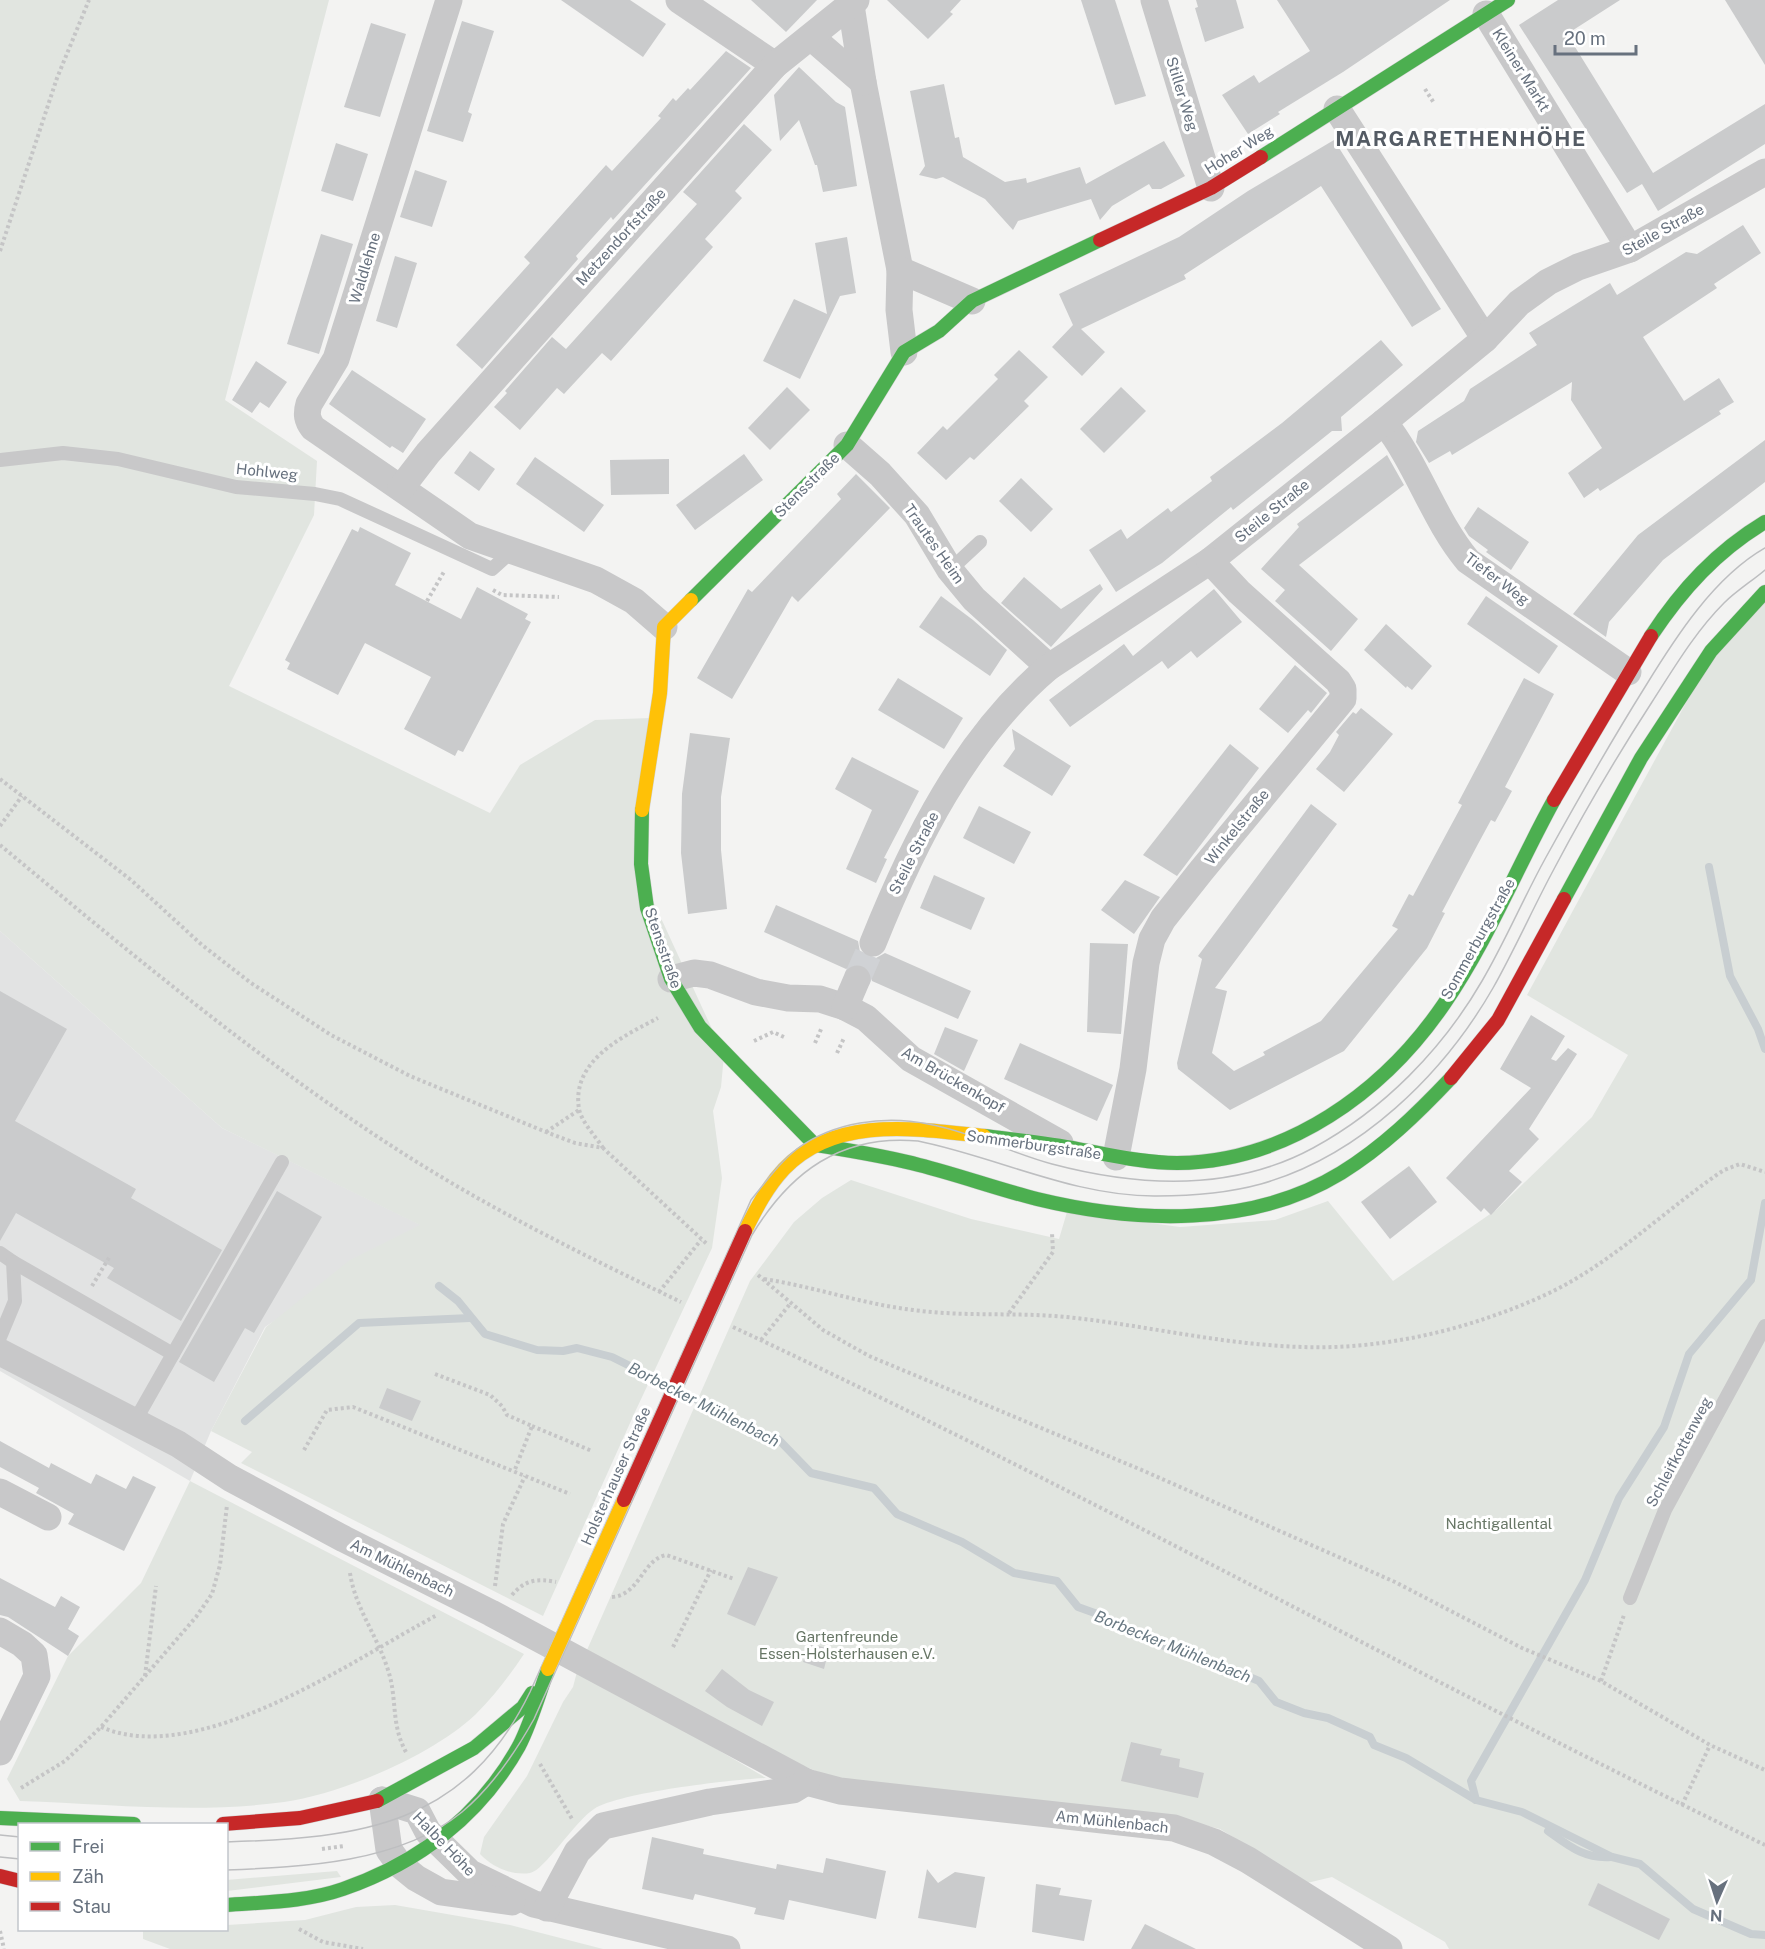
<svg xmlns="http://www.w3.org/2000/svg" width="1765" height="1949" font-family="'Public Sans',sans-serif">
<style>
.built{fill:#e2e3e3}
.green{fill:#e1e5e0}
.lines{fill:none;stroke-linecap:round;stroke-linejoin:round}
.stream{stroke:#c8ced1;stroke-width:8}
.building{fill:#cacbcc}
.street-tunnel{stroke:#d0d2d5;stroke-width:27;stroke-dasharray:27 14;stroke-linecap:butt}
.fast-casing{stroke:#d0d1d1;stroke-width:15}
.slow-casing{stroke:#d0d1d1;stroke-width:15}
.jam-casing{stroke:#d0d1d1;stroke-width:15}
.path{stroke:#c5c5c6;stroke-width:4;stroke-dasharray:3 3;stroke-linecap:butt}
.lane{stroke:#c8c8c9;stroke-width:14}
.street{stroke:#c8c8c9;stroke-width:27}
.fast{stroke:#4caf50;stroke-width:14}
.slow{stroke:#ffc107;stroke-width:14}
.jam{stroke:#c62828;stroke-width:14}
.tram{stroke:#bdbec0;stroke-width:1.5}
.slow-bridge-casing{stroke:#d0d1d1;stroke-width:15;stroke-linecap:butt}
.jam-bridge-casing{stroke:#d0d1d1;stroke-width:15;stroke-linecap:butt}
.slow-bridge{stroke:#ffc107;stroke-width:14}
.jam-bridge{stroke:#c62828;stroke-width:14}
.labels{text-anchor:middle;stroke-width:6;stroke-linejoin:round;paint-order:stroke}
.street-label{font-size:15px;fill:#67717e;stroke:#fff}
.park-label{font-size:15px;fill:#677665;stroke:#fff}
.water-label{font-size:16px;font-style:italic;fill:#687882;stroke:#fff}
.district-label{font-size:21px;font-weight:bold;letter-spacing:1.5px;fill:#545b64;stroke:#fff}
</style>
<rect width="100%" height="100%" fill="#f3f3f2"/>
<!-- built -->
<path class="built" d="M0,931L222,1128L421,1225L265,1327L211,1431L190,1481L0,1371Z"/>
<!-- green -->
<g class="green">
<path d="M0,0H329L225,400L317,461L314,515L229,686L490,813L520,765L595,720L650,718L637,866L724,1055L721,1087L713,1111L722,1178L712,1248L635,1412L543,1616L241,1463L252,1452L211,1431L266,1327L350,1260L420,1225L222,1128L0,931Z"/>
<path d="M1765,600V1949H1449L1445,1942L1332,1877L1307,1883L1220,1829L1173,1817L843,1782L791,1761L587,1650L750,1281L794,1222L822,1198L851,1180L971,1219L1059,1239L1067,1212L1180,1227L1275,1220L1328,1201L1393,1281L1496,1210L1592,1117L1628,1055L1527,995L1712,655Z"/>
<path d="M190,1481L524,1654C510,1675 494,1696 476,1714C433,1755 342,1794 284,1802C197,1814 107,1804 20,1801L7,1779L68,1656L141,1583Z"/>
<path d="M578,1668L766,1778C730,1780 622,1792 594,1809C575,1821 544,1871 530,1873C512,1876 492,1867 480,1854L484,1837L527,1776L563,1702L573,1687Z"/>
<path d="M337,1871L341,1877L227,1891L226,1880Z"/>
<path d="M395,1905L510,1925L603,1949H170L143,1939V1930H226L227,1925L305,1920L356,1907Z"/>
</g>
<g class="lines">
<!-- stream -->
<g class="stream">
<path d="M1709,867L1730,976L1758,1029L1765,1049"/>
<path d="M439,1286L458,1301L485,1334L537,1350L563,1351L577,1348L612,1357L668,1385"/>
<path d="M680,1391L760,1433L778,1439L811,1473L874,1488L897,1514L962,1542L1014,1573L1057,1581L1078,1607L1103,1616L1164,1646L1192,1653L1259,1681L1276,1702L1304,1713L1328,1718L1370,1737L1374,1745L1406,1758L1476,1800L1522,1812L1612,1857L1640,1864L1693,1909L1751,1934L1765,1935"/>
<path d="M245,1421L359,1323L470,1318"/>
<path d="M1476,1800L1471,1781L1585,1580L1619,1498L1664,1427L1689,1354L1751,1280L1765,1203"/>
<path d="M1548,1831C1569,1846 1584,1859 1611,1857"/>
</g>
</g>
<!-- building -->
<g class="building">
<path d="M561,0H630L666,24L643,57Z"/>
<path d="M751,0H817L786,32Z"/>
<path d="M887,0H961L950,12L953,14L928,39Z"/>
<path d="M1081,0H1115L1146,96L1115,105Z"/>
<path d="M1196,0H1236L1244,28L1205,42L1195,8L1198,7Z"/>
<path d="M1277,0H1450L1343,72L1278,112L1280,114L1248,134L1222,95L1254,75L1259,83L1310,51Z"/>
<path d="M1558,0H1620L1567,34L1653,173L1765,104V144L1658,211L1642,184L1627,193L1519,25Z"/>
<path d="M1725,0H1765V65Z"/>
<path d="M462,21L494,31L468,112L472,114L463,142L427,131Z"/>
<path d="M371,23L406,34L380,117L344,107Z"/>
<path d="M726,51L751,68L613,220L611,217L576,256L578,259L482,369L456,345L530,263L524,257L606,165L612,171L661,118L658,116L673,98L676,101L688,88L690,90Z"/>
<path d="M799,67L836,102L845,107L857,186L823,192L817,165H815L799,120L780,141L774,95Z"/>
<path d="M944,84L955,138L959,137L963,157L1005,182L1026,178L1027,183L1080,167L1086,184L1164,141L1185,176L1161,189H1152L1149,184L1112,206L1100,220L1091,199L1018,221L1013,230L985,199L943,177L936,179L919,175L925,166L910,91Z"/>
<path d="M744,124L772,150L735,191L742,198L705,239L713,247L611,361L602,353L564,394L557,388L520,430L494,407L507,393L505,391L552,337L566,349L697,204L683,192Z"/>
<path d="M1334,140L1441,309L1412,327L1321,186L1184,275L1186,279L1081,329L1105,352L1082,376L1052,347L1073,325L1059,294L1179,237L1248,191Z"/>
<path d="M336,143L368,154L353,201L321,191Z"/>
<path d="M415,170L447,181L432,227L400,217Z"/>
<path d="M1743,225L1761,253L1714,284L1717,288L1643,337L1684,401L1719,378L1734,402L1719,411L1721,414L1600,491L1598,488L1584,498L1568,473L1602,448L1571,400L1572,382L1452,455L1450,451L1429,463L1416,442L1418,431L1464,401L1470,389L1537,345L1529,333L1610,283L1617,295L1686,252L1697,254Z"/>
<path d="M321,234L353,244L319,354L287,344Z"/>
<path d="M847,237L856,293L840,296L800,379L763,361L794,299L827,314L815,243Z"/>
<path d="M395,256L417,263L397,328L376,321Z"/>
<path d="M1381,340L1403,365L1341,417L1342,431H1332L1233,510L1231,507L1162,563L1116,592L1089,550L1121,529L1127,539L1168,508L1171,512L1212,481L1210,477L1282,423Z"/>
<path d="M1019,350L1048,377L1024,401L1029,406L974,460L970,457L946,480L917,453L943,426L947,430L998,379L994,375Z"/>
<path d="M256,361L287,382L269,408L260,402L252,413L232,400Z"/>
<path d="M352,370L426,419L403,453L392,446L390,448L329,404Z"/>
<path d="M787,387L810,410L770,450L748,428Z"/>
<path d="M1121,387L1146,411L1104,453L1080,429Z"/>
<path d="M1765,440V482L1663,560L1609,622L1606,637L1573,614L1638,535Z"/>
<path d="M470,451L495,469L479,491L454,473Z"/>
<path d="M744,454L763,480L695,530L676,505Z"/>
<path d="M1387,455L1404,485L1299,565L1358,619L1331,651L1275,601L1285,590L1261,569L1299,527L1297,524Z"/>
<path d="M535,457L604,505L584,532L516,484Z"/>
<path d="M669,459V494L611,495L610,460Z"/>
<path d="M856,474L890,508L798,602L792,596L732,699L697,678L748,589L752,592L841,499L837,494Z"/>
<path d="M1021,478L1053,509L1031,532L999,501Z"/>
<path d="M1478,507L1529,542L1511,570L1486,552L1488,550L1469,536L1464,528Z"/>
<path d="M360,527L411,553L395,585L461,619L477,587L528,614L525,619L531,622L463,752L458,750L455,756L404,729L431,677L365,643L338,695L287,669L290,663L285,660L352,529L358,532Z"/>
<path d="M1024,577L1061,609L1100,584L1103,589L1051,647L1001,603Z"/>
<path d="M1214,589L1242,622L1197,658L1191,651L1168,669L1162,661L1070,727L1049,700L1124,644L1133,656Z"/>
<path d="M941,596L973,620L1007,650L990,676L919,627Z"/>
<path d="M1486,596L1558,646L1539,674L1467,624Z"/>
<path d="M1386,624L1432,666L1412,690L1407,686L1406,688L1364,650Z"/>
<path d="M1295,665L1327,693L1311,713L1308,710L1288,733L1259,709Z"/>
<path d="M898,678L963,718L944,749L878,710Z"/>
<path d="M1524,678L1554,694L1505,787L1512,791L1495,822L1491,820L1478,844L1442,912L1445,913L1427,948L1344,1051L1230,1110L1178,1069L1177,1063L1202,959L1198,956L1311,804L1337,824L1215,988L1227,991L1212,1053L1234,1071L1265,1055L1263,1052L1321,1021L1398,929L1392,926L1409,894L1413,896L1449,829L1462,805L1458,803Z"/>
<path d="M1361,708L1393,734L1344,792L1316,769L1330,752L1339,735L1336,732L1353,712L1356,714Z"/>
<path d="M1012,729L1071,766L1052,796L1003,766L1015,749Z"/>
<path d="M690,733L730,738L721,797V850L727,909L688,914L681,853L682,794Z"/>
<path d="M1230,744L1259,768L1177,876L1143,855Z"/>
<path d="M852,757L919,791L884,858L887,859L876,883L846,869L872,810L835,789Z"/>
<path d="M979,806L1031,832L1014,864L963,838Z"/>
<path d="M934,875L985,898L971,930L920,908Z"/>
<path d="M1125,880L1160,897L1134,934L1101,910Z"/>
<path d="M776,905L858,941L860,952L866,957L876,958L885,953L971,991L958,1019L872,981L870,970L864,965L855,964L846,969L764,932Z"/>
<path d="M1090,943L1128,944L1121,1034L1087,1032Z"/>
<path d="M0,991L67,1029L15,1121L136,1189L131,1198L222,1250L181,1321L107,1278L114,1268L16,1213L0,1241Z"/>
<path d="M1531,1015L1565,1036L1551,1059L1556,1061L1568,1048L1577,1054L1529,1129L1539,1139L1509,1171L1522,1182L1491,1215L1484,1208L1481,1212L1446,1178L1531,1088L1500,1069Z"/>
<path d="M945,1027L978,1040L964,1071L934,1054Z"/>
<path d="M1020,1043L1113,1085L1097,1121L1004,1079Z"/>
<path d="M1409,1166L1437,1202L1390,1239L1361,1202Z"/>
<path d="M277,1191L322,1217L254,1333L245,1328L214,1382L179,1362Z"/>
<path d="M387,1388L421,1401L412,1421L379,1408Z"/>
<path d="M0,1441L49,1468L51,1463L91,1484L96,1474L126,1489L133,1476L156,1487L124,1551L68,1524L74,1514L36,1493L39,1488L0,1467Z"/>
<path d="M748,1567L778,1577L755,1626L727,1614Z"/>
<path d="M0,1578L55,1607L61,1596L80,1607L68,1629L79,1636L68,1656L8,1617L0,1615Z"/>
<path d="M809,1643L829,1649L824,1669L803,1662Z"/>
<path d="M722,1669L749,1690L774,1702L762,1726L727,1707L705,1691Z"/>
<path d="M1131,1742L1162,1749L1160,1755L1180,1759L1179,1767L1204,1773L1198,1798L1121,1781Z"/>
<path d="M652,1837L704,1849L703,1854L776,1869L777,1864L823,1873L826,1858L886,1871L876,1919L789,1900L784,1920L754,1914L756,1908L695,1894L693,1900L642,1889Z"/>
<path d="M927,1869L938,1883L955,1872L985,1877L976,1928L918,1918Z"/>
<path d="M1598,1883L1670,1919L1659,1940L1588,1905Z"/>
<path d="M1036,1884L1061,1888L1059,1895L1092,1900L1084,1941L1032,1932Z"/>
<path d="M1145,1924L1196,1949H1131Z"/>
</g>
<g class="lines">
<!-- street-tunnel -->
<path class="street-tunnel" d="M857,979L873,943"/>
<!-- fast casing -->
<g class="fast-casing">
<g id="fast">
<path d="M1261,157L1508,0"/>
<path d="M691,600L847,445L904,352L939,331L972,301L1100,240"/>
<path d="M1651,636C1682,589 1717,551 1765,522"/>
<path d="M642,810L641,864L647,908L671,979L700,1027L815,1145"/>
<path d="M1564,899L1641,758L1711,651L1765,592"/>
<path d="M984,1136C1015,1140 1047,1143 1078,1149C1111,1155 1144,1163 1177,1163C1287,1162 1384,1092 1444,1004C1488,940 1517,867 1554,800"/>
<path d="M817,1145C851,1151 886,1156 919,1165C959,1175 997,1189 1037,1199C1136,1223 1251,1228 1341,1173C1383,1147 1417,1114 1451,1078"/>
<path d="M377,1801L474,1748L523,1707L532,1693"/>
<path d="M0,1818L134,1824"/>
<path d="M226,1905C265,1902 306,1902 343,1889C418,1863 480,1816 519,1746C531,1723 539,1694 548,1669"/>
</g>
</g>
<!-- slow casing -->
<g class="slow-casing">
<g id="slow">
<path d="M642,810L660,693L664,627L691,600"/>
<path d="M745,1231C756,1209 767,1187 784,1169C836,1115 917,1129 984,1136"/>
</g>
</g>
<!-- jam casing -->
<g class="jam-casing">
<g id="jam">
<path d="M1100,240L1211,188L1261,157"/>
<path d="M1554,800L1651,636"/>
<path d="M1451,1078L1498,1020L1564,899"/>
<path d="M223,1824L300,1818L377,1801"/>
<path d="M0,1876L20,1881"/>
</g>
</g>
<!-- path -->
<g class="path">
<path d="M1425,89L1434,103"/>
<path d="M0,251L57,78L89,0"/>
<path d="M493,590L502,595L559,597"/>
<path d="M427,601L445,570"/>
<path d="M0,779L131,880L202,945L251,983L331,1035L410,1076L546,1132L575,1143L603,1148L708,1245"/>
<path d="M0,826L22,796"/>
<path d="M0,845C129,952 259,1061 401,1152C490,1209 585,1256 681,1302"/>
<path d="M754,1041L773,1032L784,1037"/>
<path d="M815,1043L822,1027"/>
<path d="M837,1053L844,1038"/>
<path d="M546,1132L579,1110"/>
<path d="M603,1148C596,1137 581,1121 579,1109C571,1060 624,1036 658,1018"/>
<path d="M758,1275L823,1330L869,1356L1144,1471L1395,1582L1522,1648L1601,1681L1710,1745L1765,1770"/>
<path d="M764,1279C815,1287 863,1304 913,1310C964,1317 1015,1312 1066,1317C1145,1325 1223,1345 1303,1347C1384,1350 1471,1329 1545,1295C1612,1264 1663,1211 1724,1170L1740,1164L1765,1172"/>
<path d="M92,1286L110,1256"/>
<path d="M659,1292L701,1240"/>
<path d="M1009,1313L1053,1252L1052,1233"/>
<path d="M733,1327C1082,1490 1419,1678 1765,1845"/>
<path d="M761,1340L790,1304"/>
<path d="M435,1374L490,1395L502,1406L507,1415L532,1426L514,1472"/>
<path d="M532,1426L592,1451"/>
<path d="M304,1450L327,1410L353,1407L570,1494"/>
<path d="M350,1573C355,1607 376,1634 387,1667C398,1697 390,1723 406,1752"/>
<path d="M495,1586L503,1524L525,1476"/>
<path d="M512,1595C525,1580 537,1578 556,1582"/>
<path d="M612,1597C640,1595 642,1560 666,1555L734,1579"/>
<path d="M673,1647L711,1570"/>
<path d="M145,1676L156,1586"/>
<path d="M1601,1681L1624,1615"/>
<path d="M101,1727C198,1769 353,1660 437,1615"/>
<path d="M540,1764L572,1819"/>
<path d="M21,1788L65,1761L101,1727L196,1617L212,1594L220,1565L227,1505"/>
<path d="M1682,1805L1710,1745"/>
<path d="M322,1849L344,1846"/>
<path d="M299,1929L323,1942L363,1949"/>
<path d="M0,1931L4,1949"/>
</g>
<!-- lane -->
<g class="lane">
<path d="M0,460L63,453L118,459L236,487L315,494L340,499L492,569L512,551"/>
<path d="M950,570L980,542"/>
<path d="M0,1253L13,1262L15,1301L0,1337"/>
<path d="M13,1262L173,1354"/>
<path d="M135,1421L282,1162"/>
<path d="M1630,1598L1665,1510L1765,1326"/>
</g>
<!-- street -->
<g class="street">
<path d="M449,0L336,359L309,404C306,414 307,420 313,428L470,536L596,580L634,601L664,627"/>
<path d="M679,0L775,65"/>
<path d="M1154,0L1211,188"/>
<path d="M851,5L863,82L900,270L899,310L904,352"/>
<path d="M1486,14L1630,249"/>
<path d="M811,37L863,82"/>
<path d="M1337,109L1485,339"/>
<path d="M900,270L972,301"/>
<path d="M1384,422C1418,465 1433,519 1468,561L1628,672"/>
<path d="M847,445L880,474L917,515L950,570L974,599L1049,667"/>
<path d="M401,488L428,453L775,65L856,0"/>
<path d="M873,943C913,843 965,738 1049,667L1210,561L1384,422L1485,339L1519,303L1548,282L1578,267L1630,249L1765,172"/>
<path d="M671,979L694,973L710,975L756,992L788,998L820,999L845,1007L866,1018L911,1059L1060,1143"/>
<path d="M845,1007L857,979"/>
<path d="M1116,1157L1133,1069L1146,963L1152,939L1163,919L1201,871L1343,699V689L1338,681L1239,592L1210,561"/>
<path d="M0,1352L178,1444L230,1478L344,1539L491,1613L806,1782L840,1791L1174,1828L1214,1842L1248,1860L1389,1949"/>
<path d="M0,1492L48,1517"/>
<path d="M0,1631L22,1644L34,1655L37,1676L0,1752"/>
<path d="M382,1800L417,1811L428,1832L470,1873L534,1904L727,1949"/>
<path d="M382,1800L389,1850L400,1865L416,1878L441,1892L512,1902"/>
<path d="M547,1908L577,1852L603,1826L710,1802L793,1790L806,1782"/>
</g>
<!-- fast -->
<use href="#fast" class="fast"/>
<!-- slow -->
<use href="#slow" class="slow"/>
<!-- jam -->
<use href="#jam" class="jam"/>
<!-- tram -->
<g class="tram">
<path d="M0,1835L20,1837"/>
<path d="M226,1842C361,1838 465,1826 530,1692L751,1200C766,1182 779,1163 797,1149C833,1122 885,1115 928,1124C971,1132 1011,1153 1052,1164C1139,1187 1232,1192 1313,1148C1383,1110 1442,1050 1482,981C1505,942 1523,899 1545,859C1577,801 1610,743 1645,687C1675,638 1714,577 1765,548"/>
<path d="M0,1857L20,1859"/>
<path d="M226,1870C303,1867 400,1863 462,1812C492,1787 515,1753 534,1719L752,1235C790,1172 841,1134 918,1141C997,1157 1075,1197 1157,1196C1191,1196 1228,1193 1261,1184C1360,1156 1443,1075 1493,988C1515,949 1533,908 1554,869C1584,812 1617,756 1652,702C1674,668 1695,632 1724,603C1736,591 1752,581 1765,570"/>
</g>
<!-- slow-bridge casing -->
<g class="slow-bridge-casing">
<path id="slow-bridge" d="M548,1669L624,1500"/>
</g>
<!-- jam-bridge casing -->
<g class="jam-bridge-casing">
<path id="jam-bridge" d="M624,1500L745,1231"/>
</g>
<!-- slow-bridge -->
<use href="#slow-bridge" class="slow-bridge"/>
<!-- jam-bridge -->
<use href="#jam-bridge" class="jam-bridge"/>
</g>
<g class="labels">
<!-- street labels -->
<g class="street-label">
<text transform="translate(1521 70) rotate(58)" y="5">Kleiner Markt</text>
<text transform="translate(1182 94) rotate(73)" y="5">Stiller Weg</text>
<text transform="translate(1239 150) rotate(-32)" y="5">Hoher Weg</text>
<text transform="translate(1663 230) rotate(-29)" y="5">Steile Straße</text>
<text transform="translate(621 237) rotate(-48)" y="5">Metzendorfstraße</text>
<text transform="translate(365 268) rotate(-73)" y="5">Waldlehne</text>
<text transform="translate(267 472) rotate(6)" y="5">Hohlweg</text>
<text transform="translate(807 485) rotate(-45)" y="5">Stensstraße</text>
<text transform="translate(1272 511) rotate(-39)" y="5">Steile Straße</text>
<text transform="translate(934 544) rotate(55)" y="5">Trautes Heim</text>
<text transform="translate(1497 579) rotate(37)" y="5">Tiefer Weg</text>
<text transform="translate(1237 827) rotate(-51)" y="5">Winkelstraße</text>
<text transform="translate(914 853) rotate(-63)" y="5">Steile Straße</text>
<text transform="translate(1478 939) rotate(-61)" y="5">Sommerburgstraße</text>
<text transform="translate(663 948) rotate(71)" y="5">Stensstraße</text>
<text transform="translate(953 1080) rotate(30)" y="5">Am Brückenkopf</text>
<text transform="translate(1034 1145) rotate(8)" y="5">Sommerburgstraße</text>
<text transform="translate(1679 1452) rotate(-62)" y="5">Schleifkottenweg</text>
<text transform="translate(616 1476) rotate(-66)" y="5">Holsterhauser Straße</text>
<text transform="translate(402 1568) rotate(26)" y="5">Am Mühlenbach</text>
<text transform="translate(1112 1822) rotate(6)" y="5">Am Mühlenbach</text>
<text transform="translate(444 1844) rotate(46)" y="5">Halbe Höhe</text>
</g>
<!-- park labels -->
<g class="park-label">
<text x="1499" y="1529">Nachtigallental</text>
<text x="847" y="1642">Gartenfreunde<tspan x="847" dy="17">Essen-Holsterhausen e.V.</tspan></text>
</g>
<!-- water labels -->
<g class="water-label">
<text transform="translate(704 1404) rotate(27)" y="6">Borbecker Mühlenbach</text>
<text transform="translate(1173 1646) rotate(22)" y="6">Borbecker Mühlenbach</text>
</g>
<!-- district labels -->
<g class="district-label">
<text x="1461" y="146">MARGARETHENHÖHE</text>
</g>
</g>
<!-- legend -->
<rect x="18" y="1823" width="210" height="108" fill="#ffffff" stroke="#c2c6cb" stroke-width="1.5"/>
<rect x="30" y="1842" width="30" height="9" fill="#4caf50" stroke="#c2c6cb" stroke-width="1.5"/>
<text x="72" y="1853" font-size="18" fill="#67717e">Frei</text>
<rect x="30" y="1872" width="30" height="9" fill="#ffc107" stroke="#c2c6cb" stroke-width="1.5"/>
<text x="72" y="1883" font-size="18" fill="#67717e">Zäh</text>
<rect x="30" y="1902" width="30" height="9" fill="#c62828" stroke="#c2c6cb" stroke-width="1.5"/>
<text x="72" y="1913" font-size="18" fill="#67717e">Stau</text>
<!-- north arrow -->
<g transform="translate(1717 1901) rotate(183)" stroke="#ffffff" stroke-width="4.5" paint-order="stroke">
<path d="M0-4.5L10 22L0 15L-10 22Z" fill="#67717e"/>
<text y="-9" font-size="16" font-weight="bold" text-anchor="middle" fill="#67717e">N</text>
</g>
<!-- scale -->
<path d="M1555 45v9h81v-9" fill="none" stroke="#67717e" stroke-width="3"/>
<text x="1564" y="45" font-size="18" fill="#67717e" stroke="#ffffff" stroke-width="4.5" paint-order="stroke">20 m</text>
</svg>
